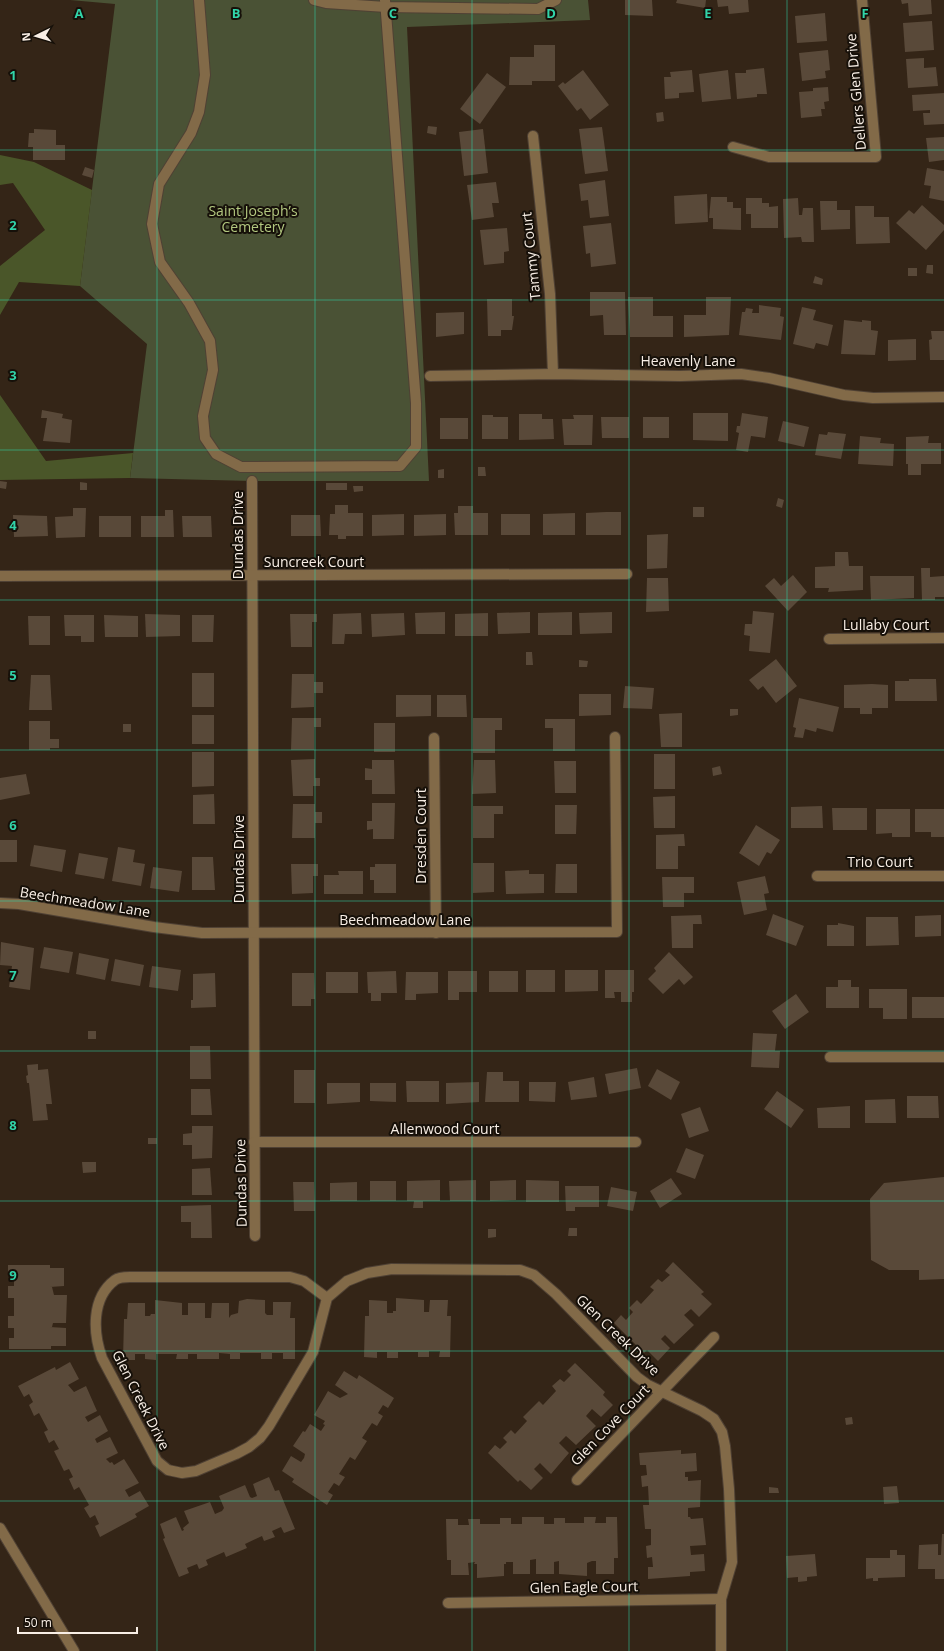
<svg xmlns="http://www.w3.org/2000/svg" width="944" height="1651" font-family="'Open Sans',sans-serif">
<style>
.green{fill:#4a5235}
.forest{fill:#4a5629}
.building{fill:#594939}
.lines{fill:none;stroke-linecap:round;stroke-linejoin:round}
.minor-casing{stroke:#4f4134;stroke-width:12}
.minor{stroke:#826a48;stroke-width:10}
.grid{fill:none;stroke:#31d4a9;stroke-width:1;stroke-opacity:0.55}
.labels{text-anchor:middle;stroke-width:4;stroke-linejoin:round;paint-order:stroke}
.street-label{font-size:14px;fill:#f8eee5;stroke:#161009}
.park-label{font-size:14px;fill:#b3c880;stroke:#161009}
.grid-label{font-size:13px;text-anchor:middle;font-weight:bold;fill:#31d4a9;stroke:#161009;stroke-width:4;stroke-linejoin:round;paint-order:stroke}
</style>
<rect width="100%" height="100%" fill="#342517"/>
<!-- green -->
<path class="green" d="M70,0H588L590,20L407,27L429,481H252L130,478L147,344L80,286L115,4Z"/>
<!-- forest -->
<g class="forest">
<path d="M0,155L34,162L92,190L80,286L19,282L0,315V266L45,230L13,183L0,185Z"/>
<path d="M0,395L46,461L133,453L130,478L0,480Z"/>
</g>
<!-- building -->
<g class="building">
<path d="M625,0H652L653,16L625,15Z"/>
<path d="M677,0H706L705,8L676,3Z"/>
<path d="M717,0H748L749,12L729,14L728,6L718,7Z"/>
<path d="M901,0H931L932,14L909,16L908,3L902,4Z"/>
<path d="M825,13L827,41L797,43L795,16Z"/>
<path d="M932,21L934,50L905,52L903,23Z"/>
<path d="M534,45H555V81H532V85H509L510,57H534Z"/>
<path d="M828,50L830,70L825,71L826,78L802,81L799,53Z"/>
<path d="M924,58V68L936,67L938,86L908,88L906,59Z"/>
<path d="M764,68L767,94H757V97L737,99L735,73H746V70Z"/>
<path d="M583,70L609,105L590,120L581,108L577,111L558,86L563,82L565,84Z"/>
<path d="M692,70L694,92L679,93V98L665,99L664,77H671L670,72Z"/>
<path d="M728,70L731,99L702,102L699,74Z"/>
<path d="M487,73L506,87L480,124L460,109Z"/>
<path d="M828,87L829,101L824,102L825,109H821L822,116L801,118L799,92L813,91V88Z"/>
<path d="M944,93V124L924,125L923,113H930V110L913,111L912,95Z"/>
<path d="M663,112L664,121L657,122L656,113Z"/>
<path d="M428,126L437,127L436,135L427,133Z"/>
<path d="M602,127L608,171L585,174L579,129Z"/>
<path d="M34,129L56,130V145H65V160H33V147H28L29,133H34Z"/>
<path d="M483,129L488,173L464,176L459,132Z"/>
<path d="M944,137V160L929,162L926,138Z"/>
<path d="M85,167L94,170L92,178L82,175Z"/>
<path d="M927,168L944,171V201L929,198L931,186L924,185Z"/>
<path d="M605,180L609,216L590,218L588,200L581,201L579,184Z"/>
<path d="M496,182L499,203H492L494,217L472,220L467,185Z"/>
<path d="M707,194L708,222L675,224L674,196Z"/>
<path d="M711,197H727V202H733V208H741V230L713,229V218H709Z"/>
<path d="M746,198H762V203H769V207L778,206V228H751V214H746Z"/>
<path d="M798,198L799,215H802L803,208H813L814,242H802L801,237L784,238L783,199Z"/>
<path d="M820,201H837V210H850V229L821,230Z"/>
<path d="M922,205L944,225V230L926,250L896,223L909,210L914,214Z"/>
<path d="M855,206H874V217H889L890,243L856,244Z"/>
<path d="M611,223L616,264L591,267L590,253L586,254L583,226Z"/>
<path d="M507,228L509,251L504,252V263L484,265L480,230Z"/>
<path d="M927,265H933V274L926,273Z"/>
<rect x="908" y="268" width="9" height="8"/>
<path d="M815,276L823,279L822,285L813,283Z"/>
<path d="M590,292H625L626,335H604L603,315L590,316Z"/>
<path d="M628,297H653V316H673V337H630Z"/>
<path d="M706,297H731L729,335L684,337V315H706Z"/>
<path d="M487,299H512V316H514L512,330H501V336H488Z"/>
<path d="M759,305L781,308L780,316L784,317L781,340L739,335L742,312H745L746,308L753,309L752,313H759Z"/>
<path d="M802,307L816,310L813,320L833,325L828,346L816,343L814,349L793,344Z"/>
<path d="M464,312V334L436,337V313Z"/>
<path d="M844,320L862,322V320L871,321V330L878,331L875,355L841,354Z"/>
<path d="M931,331H944V360H930L929,340L932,339Z"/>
<path d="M916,339V360L888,361V340Z"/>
<path d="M42,410L63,414L62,418L72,420L70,443L43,441L47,418H41Z"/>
<path d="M693,413H728V441L693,440Z"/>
<path d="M742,413L768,417L765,438L751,436L748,452L736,450L739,433L736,432L737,426H740Z"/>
<path d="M519,414H542V419H553L554,439L519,440Z"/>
<path d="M482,415H493V417H508V439H482Z"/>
<path d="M573,415H593L592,445H564L562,419H574Z"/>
<path d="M601,417H629V438H602Z"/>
<rect x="643" y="417" width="26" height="21"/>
<rect x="440" y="418" width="28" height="21"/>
<path d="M783,421L809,427L804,447L778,441Z"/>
<path d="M828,432L846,434L841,459L815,455L819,434L827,435Z"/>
<path d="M860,436L881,438L880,443L894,444L893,466L858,464Z"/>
<path d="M929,436L928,443H941V464H921V475H908V464H906V437Z"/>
<path d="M478,467H485L486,476H478Z"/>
<path d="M444,469V478H438V470Z"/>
<path d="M0,481L7,482L6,489L0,488Z"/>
<path d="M80,482L87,483V490H80Z"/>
<rect x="326" y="483" width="21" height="7"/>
<path d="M353,486H363V491L354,492Z"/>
<path d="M778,498L784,500L782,508L776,506Z"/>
<path d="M335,505H348V513H363V536H346V539H338V535H329L330,514H335Z"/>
<path d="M458,506H473V513H488V535H455L454,513H458Z"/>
<rect x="693" y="507" width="11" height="10"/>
<path d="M73,508H86L85,537L56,538L55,517L73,516Z"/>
<path d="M165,510H173L174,537H141V516H165Z"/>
<path d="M606,512H621V535H586V513Z"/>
<path d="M575,513V535H543V514Z"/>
<path d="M404,514V535L372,536V515Z"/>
<path d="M446,514V535L414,536V515Z"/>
<rect x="501" y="514" width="29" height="21"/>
<path d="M13,515L47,516L48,536L14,537Z"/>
<path d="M291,515H320L321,536H291Z"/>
<rect x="99" y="516" width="32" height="21"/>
<path d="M182,516H211L212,537H183Z"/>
<path d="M668,534L667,568L647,569V535Z"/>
<path d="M835,552H848L849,566H863V590L828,592L829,588H815V567L835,566Z"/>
<path d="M921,568H930V577L944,576V597H935V600H922Z"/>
<path d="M793,575L807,592L788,611L765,586L774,578L781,586Z"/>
<path d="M870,576H914V598L871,600Z"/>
<path d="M647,578H668L669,611L646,612Z"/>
<path d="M753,611L774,613L770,653L749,651L750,636L744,635L745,624H752Z"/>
<path d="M445,612V634H416L415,613Z"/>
<path d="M530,612V633L498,634L497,613Z"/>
<path d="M572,612V635H538V613Z"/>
<path d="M612,612V633L580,634L579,613Z"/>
<path d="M361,613L362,634H345L344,644H332L333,614Z"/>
<path d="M404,613L405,635L372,637L371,614Z"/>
<path d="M488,613V636H455V614Z"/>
<path d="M145,614L180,615V636L146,637Z"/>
<path d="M290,614H317V622H312V647H291Z"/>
<path d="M64,615H94V642H81V636H65Z"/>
<path d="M104,615L138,616V637H105Z"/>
<path d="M192,615H214L213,642H192Z"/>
<path d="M28,616H50V645H29Z"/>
<path d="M526,652H532L533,665H526Z"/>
<path d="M776,659L797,686L776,703L763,686L758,690L749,680Z"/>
<path d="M579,660L588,661L587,667H579Z"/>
<rect x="192" y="673" width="22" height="34"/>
<path d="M292,674H314V682H323V693H314V707L291,708Z"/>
<path d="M31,675H50L52,710H29Z"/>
<path d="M909,679H936L937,701H895V681H909Z"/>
<path d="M872,684L888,685V708H872V714H860V708H844V685Z"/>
<path d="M625,686L654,688L652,709L623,708Z"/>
<path d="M579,694H611V715L579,716Z"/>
<path d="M396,695H431V716L396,717Z"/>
<path d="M437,695H466L467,717H437Z"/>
<path d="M799,698L839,707L833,732L817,728L816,732L805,729L803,738L794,737L796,728L793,727Z"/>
<path d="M730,709H738V715L730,716Z"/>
<path d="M682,713V747H661L659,714Z"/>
<rect x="192" y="715" width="22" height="29"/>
<path d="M292,718H321V727H314V750H291Z"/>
<path d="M473,718H502V730H495V753H473Z"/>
<path d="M545,719H575V751H553V728H545Z"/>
<path d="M29,721H50V739H59V748H50V750H29Z"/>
<rect x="374" y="723" width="21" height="29"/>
<rect x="123" y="724" width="8" height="8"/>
<path d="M192,752H214V786L192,787Z"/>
<rect x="654" y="754" width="21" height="35"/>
<path d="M315,759V778H320V786H313V796H293L291,760Z"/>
<path d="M372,760H394L395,794H372V780H365V768L372,769Z"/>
<path d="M474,760H495L496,793L472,794Z"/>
<path d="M554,761H576V793H555Z"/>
<path d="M720,766L722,774L713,776L712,768Z"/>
<path d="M26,774L30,794L0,800V778Z"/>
<path d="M214,794L215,824H193V795Z"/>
<path d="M675,796V828H654L653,797Z"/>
<path d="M372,803H395L394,839H373V829L367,830V821H372Z"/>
<path d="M293,804H315V812H322V823H315V838H292Z"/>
<path d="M555,805H577L576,834H555Z"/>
<path d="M473,806H503V814H494V838H473Z"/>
<path d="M822,806L823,828H791V807Z"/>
<path d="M832,808H867V830H833Z"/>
<path d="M876,809H910V837H892V833L876,834Z"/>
<path d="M915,809H944V837H931V832H915Z"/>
<path d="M756,825L780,840L771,854L767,852L759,866L739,853Z"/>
<path d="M684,834L685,846H678V869H656V835Z"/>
<rect x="0" y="840" width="17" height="22"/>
<path d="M34,845L66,850L62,872L30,866Z"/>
<path d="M118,847L135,850L133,862L145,864L141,886L112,881Z"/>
<path d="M79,853L108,858L104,879L75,874Z"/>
<path d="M192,857H213L215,890H192Z"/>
<path d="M473,863H494V892L473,893Z"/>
<path d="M291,864H318V876H313V893L292,894Z"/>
<path d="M375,864H396V893H374V880H370V867H375Z"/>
<path d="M556,864H577V893H555Z"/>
<path d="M153,867L182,871L179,892L150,888Z"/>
<path d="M529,870V874H544V893L506,894L505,871Z"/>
<path d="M338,871H363V894H324V875H339Z"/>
<path d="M765,876L769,893L764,894L767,910L744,915L737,882Z"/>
<path d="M662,877H694V893H684V907H663Z"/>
<path d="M773,914L804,926L796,946L766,935Z"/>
<path d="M701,915L702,924H693V948H672L671,916Z"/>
<path d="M941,915V936L915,937V916Z"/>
<path d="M866,917H898L899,945L866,946Z"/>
<path d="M838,923L854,926V946H827V925H838Z"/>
<path d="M1,942L34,948L30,990L9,987L12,966L0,965Z"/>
<path d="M44,947L73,952L69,973L40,968Z"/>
<path d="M669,952L693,977L684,985L679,979L663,994L648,979L656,971L654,968Z"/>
<path d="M79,953L109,959L105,980L76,974Z"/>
<path d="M115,959L144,965L140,986L111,981Z"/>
<path d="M152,966L181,970L178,991L149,987Z"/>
<rect x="526" y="970" width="29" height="22"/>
<path d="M565,970H598V991L565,992Z"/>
<path d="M605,970H634V992H632V1002H621V992H614L615,998H605Z"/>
<path d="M396,971L397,993H381V1001H371V993H368L367,972Z"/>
<path d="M448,971H477V992H459V1000H448Z"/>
<rect x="489" y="971" width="29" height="21"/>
<rect x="326" y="972" width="32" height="21"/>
<path d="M406,972H438V993L416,994V1000H405Z"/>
<path d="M215,973L216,1007L191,1008V1000H193V974Z"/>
<path d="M292,973H314L315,999H311V1006H292Z"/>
<path d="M838,980H851V987H859V1008H826V987H838Z"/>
<path d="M869,989H907V1019H883V1008H869Z"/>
<path d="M796,994L809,1012L785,1029L772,1011Z"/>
<rect x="912" y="997" width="32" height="21"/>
<rect x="88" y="1031" width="8" height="8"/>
<path d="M753,1033L777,1034L775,1051H780L779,1068L751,1067Z"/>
<path d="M190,1046H210L211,1079H190Z"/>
<path d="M38,1064V1070L48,1069L52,1104H46L48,1120L33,1121L29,1083H27L26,1076L28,1075L27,1065Z"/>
<path d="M637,1068L641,1088L609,1094L605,1074Z"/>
<path d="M657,1069L680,1082L671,1100L648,1086Z"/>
<rect x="294" y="1070" width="21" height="33"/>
<path d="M487,1072H503V1081H519V1102H485Z"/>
<path d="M594,1077L597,1097L571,1100L568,1082Z"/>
<path d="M406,1081H439V1102H407Z"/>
<path d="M479,1082V1102L446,1104V1083Z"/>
<path d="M529,1082H556L555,1102L529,1101Z"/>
<path d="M327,1083H360V1102L327,1104Z"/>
<path d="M370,1083H396V1102L370,1101Z"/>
<path d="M191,1089H210L212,1115H191Z"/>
<path d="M777,1091L804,1110L791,1128L764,1109Z"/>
<path d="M907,1096H938L939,1118H907Z"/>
<path d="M895,1099L896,1123H865V1100Z"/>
<path d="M850,1106V1128H818L817,1108Z"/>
<path d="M700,1107L709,1131L689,1138L681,1114Z"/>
<path d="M192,1126H213L212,1158L192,1159V1145H183V1134L192,1133Z"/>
<rect x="148" y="1138" width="9" height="6"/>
<path d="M686,1148L704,1155L695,1179L676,1172Z"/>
<path d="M82,1162H96V1172L83,1173Z"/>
<path d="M210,1168L212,1195H192V1169Z"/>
<path d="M944,1177V1279L919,1280V1270H889L871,1260L870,1199L884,1183Z"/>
<path d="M671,1178L682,1194L660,1208L650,1191Z"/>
<path d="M440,1180V1201H423V1208H413L414,1201H407V1181Z"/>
<path d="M476,1180V1201H450L449,1181Z"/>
<path d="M516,1180V1200L490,1201V1181Z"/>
<path d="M526,1180L559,1181V1202H526Z"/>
<rect x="370" y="1181" width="26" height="20"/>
<path d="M293,1182H314L315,1211H294Z"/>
<path d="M357,1182V1201H330V1183Z"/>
<path d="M565,1186H599V1207H575V1211H566Z"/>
<path d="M611,1187L637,1192L633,1211L607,1206Z"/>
<path d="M211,1205L212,1238H191V1222H181V1206Z"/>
<path d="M569,1228H577V1236H568Z"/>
<path d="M488,1229H496V1237L488,1238Z"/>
<path d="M673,1262L704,1292L701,1294L712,1304L699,1317L691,1309L684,1315L694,1325L674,1344L665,1335L661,1339L670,1348L658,1361L647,1350L644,1353L614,1323L621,1315L626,1320L633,1312L629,1308L637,1300L641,1304L654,1290L650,1287L658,1279L662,1282L670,1275L665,1271Z"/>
<path d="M8,1265H50V1268H64V1286L50,1287H52L54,1295H67L66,1323H53L52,1327H50L66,1328V1346H51V1349H9V1338H14V1328H8V1316H14V1298H8V1286H14V1276H8Z"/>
<path d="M396,1298L424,1300V1312H429L430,1300H448L447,1316H451L450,1357H439L440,1351H429V1357H418V1352H398V1358H387V1352H377V1358L364,1357L365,1316H369V1300L387,1301V1313H393V1311H396Z"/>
<path d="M247,1299L265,1300V1313L267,1315H273V1302H291L290,1318H295V1359H283V1353H272V1359H261V1353H240V1359H230V1354L219,1353V1359H197V1354H188V1359H176L177,1354H156V1360L145,1359V1354H135V1360H123L124,1319H127L128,1303H145V1316H150L151,1314H155V1300L182,1303V1315H188V1303H205V1318H211L212,1303H229V1318L231,1315L238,1313L239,1301Z"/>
<path d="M70,1362L79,1379L68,1385L74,1392L86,1386L97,1411L85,1417L88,1422L100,1415L108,1431L95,1439L97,1443L110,1437L118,1453L106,1459L110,1463L112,1462L114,1465L124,1459L139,1483L125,1490L129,1497L140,1491L149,1506L135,1514L137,1517L100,1537L95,1526L99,1524L95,1515L90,1518L84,1508L89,1505L79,1487L74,1490L69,1479L73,1477L69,1469L64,1471L54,1451L59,1449L54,1440L49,1443L44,1432L48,1430L39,1413L34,1416L29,1405L33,1402L29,1394L24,1397L18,1386L55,1367L56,1370Z"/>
<path d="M575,1363L605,1392L603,1395L613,1405L601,1417L592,1409L586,1416L596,1426L576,1445L566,1436L559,1443L569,1453L551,1474L540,1463L534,1469L543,1478L531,1490L520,1480L518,1482L488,1453L495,1445L500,1449L507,1442L503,1438L511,1430L515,1434L527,1421L523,1417L539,1401L543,1405L556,1391L552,1386L560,1379L564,1382L571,1375L567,1371Z"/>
<path d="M344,1371L357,1379L359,1375L394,1398L388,1408L383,1405L378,1413L383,1416L377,1426L372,1423L362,1438L367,1441L355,1460L350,1457L339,1474L345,1477L339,1486L334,1483L328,1492L333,1495L327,1505L292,1482L294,1479L282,1471L291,1456L301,1462L304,1458L305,1454L293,1446L303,1431L305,1432L310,1424L321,1431L325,1425L323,1424L325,1421L314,1415L328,1391L340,1398L348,1394L335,1385Z"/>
<path d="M852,1417L853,1424L846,1425L845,1418Z"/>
<path d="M681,1450V1454L696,1453L697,1471L685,1472V1477H688V1481L701,1480L700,1507L688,1508V1517H690L691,1519L703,1518L706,1545L690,1546L691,1555L704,1554L705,1571L690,1572V1576L648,1579V1567H653L652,1557L647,1558L646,1546L651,1545V1529H645L643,1505H649L648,1486L642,1487L641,1476L647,1475L646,1465H640L639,1453Z"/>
<path d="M269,1477L275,1491L279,1490L295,1529L284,1533L281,1527L272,1531L275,1537L264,1541L262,1536L245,1544L247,1548L226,1557L224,1552L206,1560L208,1565L199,1569L197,1564L187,1568L189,1573L179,1577L163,1539L165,1538L160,1524L176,1517L182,1531L184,1530L183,1528L189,1523L184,1511L210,1502L215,1514L222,1511L224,1508L219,1496L245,1485L250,1497L252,1498L257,1496L253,1484Z"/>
<path d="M897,1486L899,1503L884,1504L883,1487Z"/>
<path d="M769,1487L778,1488L779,1493H769Z"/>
<path d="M522,1517H544V1524H554V1518H565V1523H584V1517H596L595,1523H606V1517H617L618,1558H614V1574H596V1561H592L587,1563V1576L559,1574V1561L554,1562V1574H536V1559L530,1560V1574H513V1562H506V1564H504V1576L477,1578V1564H474L475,1562L468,1563L469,1575H451V1560H447L446,1519H458V1525H469L468,1519H480V1524H500V1518H511V1524H522Z"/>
<path d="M942,1534H944V1579H935V1569H918L919,1545L938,1544V1555H941Z"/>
<path d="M890,1550H897V1555H905V1577L878,1578V1581H873V1578L866,1579V1558H890Z"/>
<path d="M815,1554L817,1576L807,1577V1581L798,1582V1577L787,1578L786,1556Z"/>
</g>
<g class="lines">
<!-- minor casing -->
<g class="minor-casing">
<g id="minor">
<path d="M199,0L205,75L199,112L191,133L159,184L152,224L160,262L189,303L210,341L213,370L203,416L205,438L216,454L241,467L400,466L416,447V403L385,0"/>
<path d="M314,0L326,3L386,7L538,9L556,0"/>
<path d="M533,136L550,294L553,374"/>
<path d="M733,147L769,157H876L862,0"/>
<path d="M430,376L553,374L680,376L741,374L769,378L844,395L873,398L944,397"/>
<path d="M252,481L255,1236"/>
<path d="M0,576L627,574"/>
<path d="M829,639L944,638"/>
<path d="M434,738L436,933"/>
<path d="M817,876H944"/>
<path d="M0,903L19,904L154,927L202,933L617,932L615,737"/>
<path d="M830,1057H944"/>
<path d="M254,1142H636"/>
<path d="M327,1298L304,1281L290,1277H130C126,1277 119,1277 115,1280C91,1298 93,1333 102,1358L157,1461L168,1470L182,1473L196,1471L236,1454L249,1447L260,1438L269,1426L313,1352L327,1298L347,1281L367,1273L392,1269L520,1270L534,1275L556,1294L637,1377L648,1385L702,1411L714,1419L722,1432L725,1446L729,1489L732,1562L721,1599V1651"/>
<path d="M577,1480L714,1337"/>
<path d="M0,1528L74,1651"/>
<path d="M448,1603L721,1599"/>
</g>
</g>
<!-- minor -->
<use href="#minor" class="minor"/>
</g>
<!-- grid -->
<path class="grid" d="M157,0V1651M315,0V1651M472,0V1651M629,0V1651M787,0V1651M0,150H944M0,300H944M0,450H944M0,600H944M0,750H944M0,901H944M0,1051H944M0,1201H944M0,1351H944M0,1501H944"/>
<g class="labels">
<!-- street labels -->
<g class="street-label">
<text transform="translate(856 92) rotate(-95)" y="5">Dellers Glen Drive</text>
<text transform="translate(531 256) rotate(-96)" y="5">Tammy Court</text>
<text x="688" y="366">Heavenly Lane</text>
<text transform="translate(238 535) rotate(-90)" y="5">Dundas Drive</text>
<text x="314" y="567">Suncreek Court</text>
<text x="886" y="630">Lullaby Court</text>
<text transform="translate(421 836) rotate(-90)" y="5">Dresden Court</text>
<text transform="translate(239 859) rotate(-90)" y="5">Dundas Drive</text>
<text x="880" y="867">Trio Court</text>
<text transform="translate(85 902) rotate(9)" y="5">Beechmeadow Lane</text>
<text x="405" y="925">Beechmeadow Lane</text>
<text x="445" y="1134">Allenwood Court</text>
<text transform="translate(241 1183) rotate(-91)" y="5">Dundas Drive</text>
<text transform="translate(618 1335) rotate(44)" y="5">Glen Creek Drive</text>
<text transform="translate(141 1400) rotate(63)" y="5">Glen Creek Drive</text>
<text transform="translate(610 1425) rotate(-46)" y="5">Glen Cove Court</text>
<text transform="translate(584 1587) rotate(-1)" y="5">Glen Eagle Court</text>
</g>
<!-- park labels -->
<g class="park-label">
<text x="253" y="216">Saint Joseph’s<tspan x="253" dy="16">Cemetery</tspan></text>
</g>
</g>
<g class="grid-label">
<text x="79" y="18">A</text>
<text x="236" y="18">B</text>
<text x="393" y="18">C</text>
<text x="551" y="18">D</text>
<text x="708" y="18">E</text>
<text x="865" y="18">F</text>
<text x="13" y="80">1</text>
<text x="13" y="230">2</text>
<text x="13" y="380">3</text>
<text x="13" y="530">4</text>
<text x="13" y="680">5</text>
<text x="13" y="830">6</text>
<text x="13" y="980">7</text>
<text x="13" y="1130">8</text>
<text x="13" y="1280">9</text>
</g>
<!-- north arrow -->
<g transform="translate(36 36) rotate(265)" stroke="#161009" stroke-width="3" paint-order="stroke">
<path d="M0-3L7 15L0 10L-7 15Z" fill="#f8eee5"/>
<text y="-6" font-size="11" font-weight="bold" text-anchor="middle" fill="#f8eee5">N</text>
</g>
<!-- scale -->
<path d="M18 1627v6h119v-6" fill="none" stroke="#f8eee5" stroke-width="2"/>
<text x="24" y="1627" font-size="12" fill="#f8eee5" stroke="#161009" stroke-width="3" paint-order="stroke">50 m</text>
</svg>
